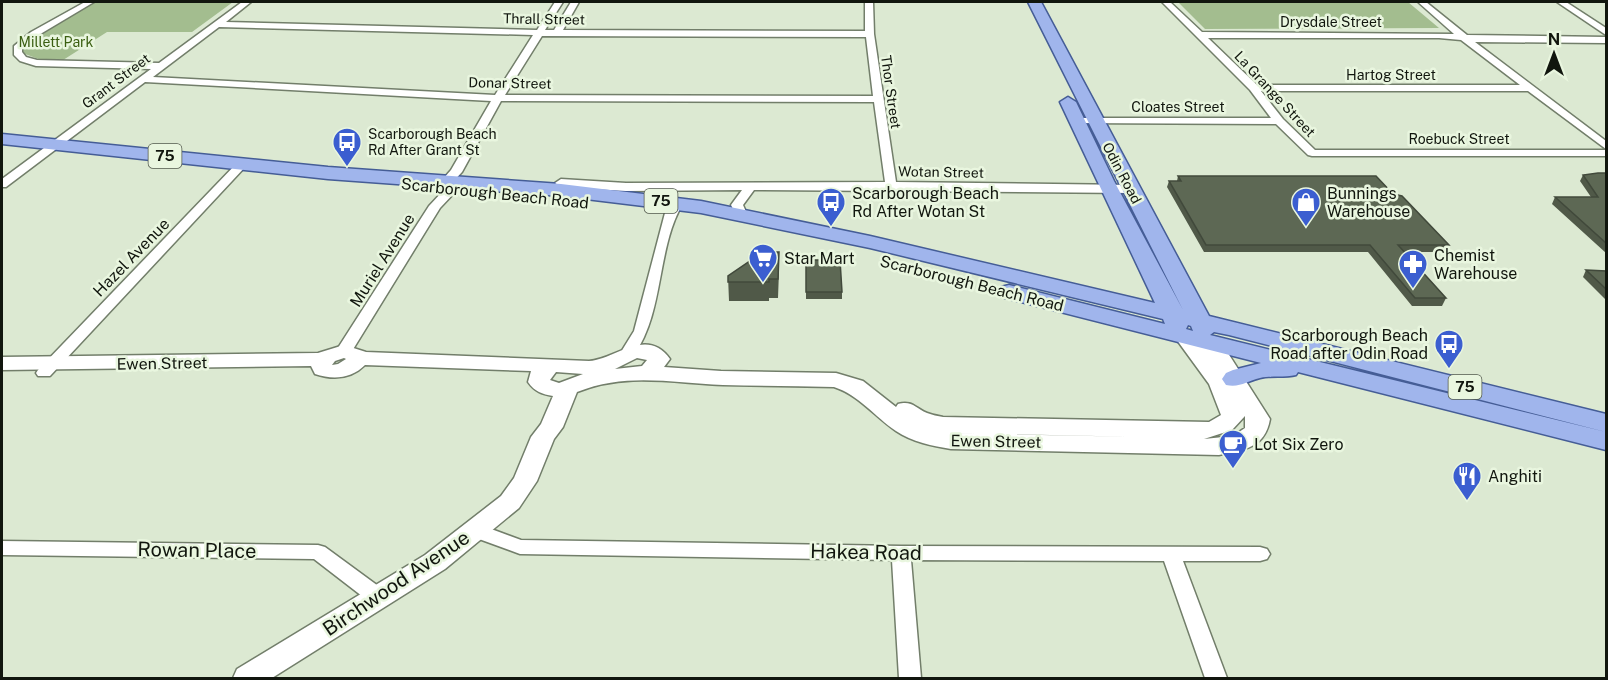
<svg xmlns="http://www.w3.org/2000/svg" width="1608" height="680" font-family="'Public Sans',sans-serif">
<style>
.green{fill:#a3bd8f}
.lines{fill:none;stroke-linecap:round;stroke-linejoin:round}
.street-casing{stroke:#727e6a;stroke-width:3}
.secondary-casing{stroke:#727e6a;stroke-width:3}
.primary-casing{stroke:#455d96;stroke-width:3}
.street{fill:#fff;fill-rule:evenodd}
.secondary{fill:#fff;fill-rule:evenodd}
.primary{fill:#a0b5ec;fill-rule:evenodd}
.wall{fill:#505948}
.building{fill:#5d6854;stroke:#41493b;stroke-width:1.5}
.labels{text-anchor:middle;stroke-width:5;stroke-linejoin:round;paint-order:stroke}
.far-street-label{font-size:14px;fill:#11160e;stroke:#e9f6df}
.far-park-label{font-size:14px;fill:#3a5e11;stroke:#e9f6df}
.far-poi-label{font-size:14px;fill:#11160e;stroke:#e9f6df;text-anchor:start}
.shield{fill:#e9f6df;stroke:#52594d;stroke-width:1.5}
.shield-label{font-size:15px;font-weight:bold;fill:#11160e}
.street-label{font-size:16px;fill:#11160e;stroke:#e9f6df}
.poi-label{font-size:16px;fill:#11160e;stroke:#e9f6df;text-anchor:start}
.near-street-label{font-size:20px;fill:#11160e;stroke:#e9f6df}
</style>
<rect width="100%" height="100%" fill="#dce9d2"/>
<!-- green -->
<g class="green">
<path d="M88,2H233L192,32H107L60,62L41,60L20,52L30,35Z"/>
<path d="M1178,2H1408L1439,28L1205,29Z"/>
</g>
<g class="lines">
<!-- street casing -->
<g class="street-casing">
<g id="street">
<path d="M85,2H94L37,36L22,49V52L26,57L37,60L159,63L242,2H251L226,22L537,30L555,2H563L545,30H554L571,2H579L563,30L865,31V2H873L874,34L896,182L1131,185L1137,189L1131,193L754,190L743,205L747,214L741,218L737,217L731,205L742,190L626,191L561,187L555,183L561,179L626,183L885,182L874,102L501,101L462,172L449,186H456L458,189L440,208L352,351L344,356L336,351L429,206L443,191L435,188L451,170L491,101L145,82L6,187H2V179L151,69L36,66L20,61L14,55V46L31,32ZM219,27L533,35L495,95L153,77ZM542,36L866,37L873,96L505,95Z"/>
<path d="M1162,2H1170L1202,32L1454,34L1418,2H1426L1467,35L1606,37V43L1475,42L1606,141V149L1528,91H1261L1283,119L1315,150H1606V156H1312L1308,155L1276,124L1073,123V119L1077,118H1271L1250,90ZM1208,38H1439L1461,40L1520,85H1257Z"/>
<path d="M1557,2H1566L1606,28V35Z"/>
<path d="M242,161L248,164L246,166L50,376H38L36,373L38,370L238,162Z"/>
<path d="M677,199L683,203C656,249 665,310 634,355H624L621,352L634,331L665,213L673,200Z"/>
<path d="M475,523L521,540L901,546L1260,547L1267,549L1270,554L1267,559L1260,561H1183L1227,678H1205L1164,561L911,560L921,678H899L892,560L520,554L468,535L466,530L468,525Z"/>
<path d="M2,541L318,545L325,547L385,591L388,597L385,603L378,605L371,603L314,559L2,555Z"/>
</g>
</g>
<!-- secondary casing -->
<g class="secondary-casing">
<path id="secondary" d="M1184,330L1191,332L1203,345L1201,343L1205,339L1212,337L1219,339L1270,419C1265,448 1244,450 1219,455L951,449C933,446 912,442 896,431C875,417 859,395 834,387C797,386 760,386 723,385C672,383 627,372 577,392L563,427L554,439L537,481L519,508L445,569L272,678H233L237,669L425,555L501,496L514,478L531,437L541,424L553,396C542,394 535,392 528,382L531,371L365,365C351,379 333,380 315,374L311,366L2,370V357L318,353L344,345L366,352L589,361C616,359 647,326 670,359L664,367L721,371L836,373L863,381L896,407L898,404C912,400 915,408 927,413C932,415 938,416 943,417L1209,422L1221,415L1209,384L1174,336L1177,332ZM344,358L346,359L338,364L332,365L335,361ZM637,358L647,360L642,366L615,369ZM556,372L583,374L559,383L550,380ZM1245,416V428L1233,436L1204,439L1232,430ZM949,433L1142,437L951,433Z"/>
</g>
<!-- primary casing -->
<g class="primary-casing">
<path id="primary" d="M1028,2H1041L1209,316L1606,414V432L1229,335L1214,332L1210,335L1606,432V450L1298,372L1296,375C1284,378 1272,375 1260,378C1247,381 1240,388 1226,385L1222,379L1226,373L1233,370L1261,363L1001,297L998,292L1001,287L1009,285L1165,324L1163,319L870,248L701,213L561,196L328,179L2,144V134L328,167L561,184L701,201L870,236L1155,303L1060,102L1068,97L1076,102L1114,181L1183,310ZM1188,325L1191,326L1193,331L1186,329Z"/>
</g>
<!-- street -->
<use href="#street" class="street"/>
<!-- secondary -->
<use href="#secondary" class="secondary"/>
<!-- primary -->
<use href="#primary" class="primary"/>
</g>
<!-- wall -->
<g class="wall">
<path d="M1606,173V253L1552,204L1555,197H1591L1580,181L1583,175Z"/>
<path d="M1178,176L1393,194L1449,245L1446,252H1405L1446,298L1442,306H1412L1368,252H1204L1167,187L1169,181H1177Z"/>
<path d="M806,260L842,292V299H806Z"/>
<path d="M1586,270L1606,271V300L1583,277Z"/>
<path d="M779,271L778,298H769V301H729L728,276Z"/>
</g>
<!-- building -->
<g class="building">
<path d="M1598,173H1606V243L1555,197H1598L1583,175Z"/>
<path d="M1178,176H1376L1393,194L1402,196L1449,245H1398L1446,298H1415L1370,245H1206L1169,181H1181Z"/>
<path d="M763,252H779L778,279H769V282H728V276Z"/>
<path d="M806,260H840L842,292H806Z"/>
<path d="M1586,270L1606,271V289Z"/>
</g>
<!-- icons -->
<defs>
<g id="bus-pin" transform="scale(1.5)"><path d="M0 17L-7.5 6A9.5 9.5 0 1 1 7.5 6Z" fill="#3b5ed0" stroke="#e9f6df"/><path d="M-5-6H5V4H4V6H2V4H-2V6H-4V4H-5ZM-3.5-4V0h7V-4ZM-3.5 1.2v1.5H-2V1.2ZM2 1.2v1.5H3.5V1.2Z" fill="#fff"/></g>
<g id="shop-pin" transform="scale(1.5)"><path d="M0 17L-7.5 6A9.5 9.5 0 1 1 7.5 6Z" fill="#3b5ed0" stroke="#e9f6df"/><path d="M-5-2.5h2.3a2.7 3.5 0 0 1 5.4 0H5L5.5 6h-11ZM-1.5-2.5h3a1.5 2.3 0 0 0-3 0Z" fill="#fff"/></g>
<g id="supermarket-pin" transform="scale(1.5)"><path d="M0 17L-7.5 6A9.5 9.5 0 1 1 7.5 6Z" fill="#3b5ed0" stroke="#e9f6df"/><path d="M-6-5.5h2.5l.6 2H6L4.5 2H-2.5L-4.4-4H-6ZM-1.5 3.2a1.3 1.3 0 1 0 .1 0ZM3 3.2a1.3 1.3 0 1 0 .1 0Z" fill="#fff"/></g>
<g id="pharmacy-pin" transform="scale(1.5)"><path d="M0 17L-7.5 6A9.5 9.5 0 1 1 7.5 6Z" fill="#3b5ed0" stroke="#e9f6df"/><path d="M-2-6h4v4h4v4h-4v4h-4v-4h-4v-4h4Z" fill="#fff"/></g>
<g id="cafe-pin" transform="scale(1.5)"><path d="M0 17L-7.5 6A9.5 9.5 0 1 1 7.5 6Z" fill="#3b5ed0" stroke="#e9f6df"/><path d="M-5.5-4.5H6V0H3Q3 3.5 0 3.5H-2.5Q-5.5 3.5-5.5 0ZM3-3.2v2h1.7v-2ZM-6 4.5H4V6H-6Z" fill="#fff"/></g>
<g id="restaurant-pin" transform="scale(1.5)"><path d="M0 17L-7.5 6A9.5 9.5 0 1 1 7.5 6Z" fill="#3b5ed0" stroke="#e9f6df"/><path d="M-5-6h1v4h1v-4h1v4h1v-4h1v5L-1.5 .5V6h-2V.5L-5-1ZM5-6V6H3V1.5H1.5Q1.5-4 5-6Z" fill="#fff"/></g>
</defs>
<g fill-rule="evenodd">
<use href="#bus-pin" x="347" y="142"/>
<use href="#bus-pin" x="831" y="202"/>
<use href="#shop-pin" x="1306" y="202"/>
<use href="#supermarket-pin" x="763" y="258"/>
<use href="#pharmacy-pin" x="1413" y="264"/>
<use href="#bus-pin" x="1449" y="344"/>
<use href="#cafe-pin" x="1233" y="444"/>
<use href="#restaurant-pin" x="1467" y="476"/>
</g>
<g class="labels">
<!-- far-street labels -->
<g class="far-street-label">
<text transform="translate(544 19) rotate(1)" y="5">Thrall Street</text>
<text x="1331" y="27">Drysdale Street</text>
<text x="1391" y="80">Hartog Street</text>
<text transform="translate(116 81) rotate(-37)" y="5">Grant Street</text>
<text transform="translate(510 83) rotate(1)" y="5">Donar Street</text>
<text transform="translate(891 92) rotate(82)" y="5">Thor Street</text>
<text transform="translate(1275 94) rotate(47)" y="5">La Grange Street</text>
<text x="1178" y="112">Cloates Street</text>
<text x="1459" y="144">Roebuck Street</text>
<text transform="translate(941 172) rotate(1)" y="5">Wotan Street</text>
<text transform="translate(1122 173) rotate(62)" y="5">Odin Road</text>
</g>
<!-- far-park labels -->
<g class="far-park-label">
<text x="56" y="47">Millett Park</text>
</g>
<!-- far-poi labels -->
<g class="far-poi-label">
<text x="368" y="139">Scarborough Beach<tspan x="368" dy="16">Rd After Grant St</tspan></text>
</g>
<!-- shield labels -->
<g class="shield">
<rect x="148.5" y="144" width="33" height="24" rx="4.5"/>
<rect x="644.5" y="189" width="33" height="24" rx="4.5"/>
<rect x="1448.5" y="375" width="33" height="24" rx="4.5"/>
</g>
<g class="shield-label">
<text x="165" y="161">75</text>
<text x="661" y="206">75</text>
<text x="1465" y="392">75</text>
</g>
<!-- street labels -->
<g class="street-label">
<text transform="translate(495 193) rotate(6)" y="6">Scarborough Beach Road</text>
<text transform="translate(131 257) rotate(-46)" y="6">Hazel Avenue</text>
<text transform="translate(382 260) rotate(-58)" y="6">Muriel Avenue</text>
<text transform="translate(972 283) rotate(14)" y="6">Scarborough Beach Road</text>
<text transform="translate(162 363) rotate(-1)" y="6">Ewen Street</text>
<text transform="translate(996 441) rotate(1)" y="6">Ewen Street</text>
</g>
<!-- poi labels -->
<g class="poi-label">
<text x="852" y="199">Scarborough Beach<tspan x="852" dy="18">Rd After Wotan St</tspan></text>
<text x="1327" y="199">Bunnings<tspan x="1327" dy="18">Warehouse</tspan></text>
<text x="1434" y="261">Chemist<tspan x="1434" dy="18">Warehouse</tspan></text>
<text x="784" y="264">Star Mart</text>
<text x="1428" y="341" text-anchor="end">Scarborough Beach<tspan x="1428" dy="18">Road after Odin Road</tspan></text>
<text x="1254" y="450">Lot Six Zero</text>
<text x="1488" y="482">Anghiti</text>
</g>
<!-- near-street labels -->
<g class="near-street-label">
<text transform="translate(197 550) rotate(1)" y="7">Rowan Place</text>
<text transform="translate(866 552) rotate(1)" y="7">Hakea Road</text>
<text transform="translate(396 583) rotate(-34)" y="7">Birchwood Avenue</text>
</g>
</g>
<!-- border -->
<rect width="1608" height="680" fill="none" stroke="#11160e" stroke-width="6"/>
<!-- north arrow -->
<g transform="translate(1554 54)" stroke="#e9f6df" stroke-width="4.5" paint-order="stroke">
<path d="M0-4.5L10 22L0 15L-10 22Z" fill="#11160e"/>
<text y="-9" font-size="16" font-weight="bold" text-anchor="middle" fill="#11160e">N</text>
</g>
</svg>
